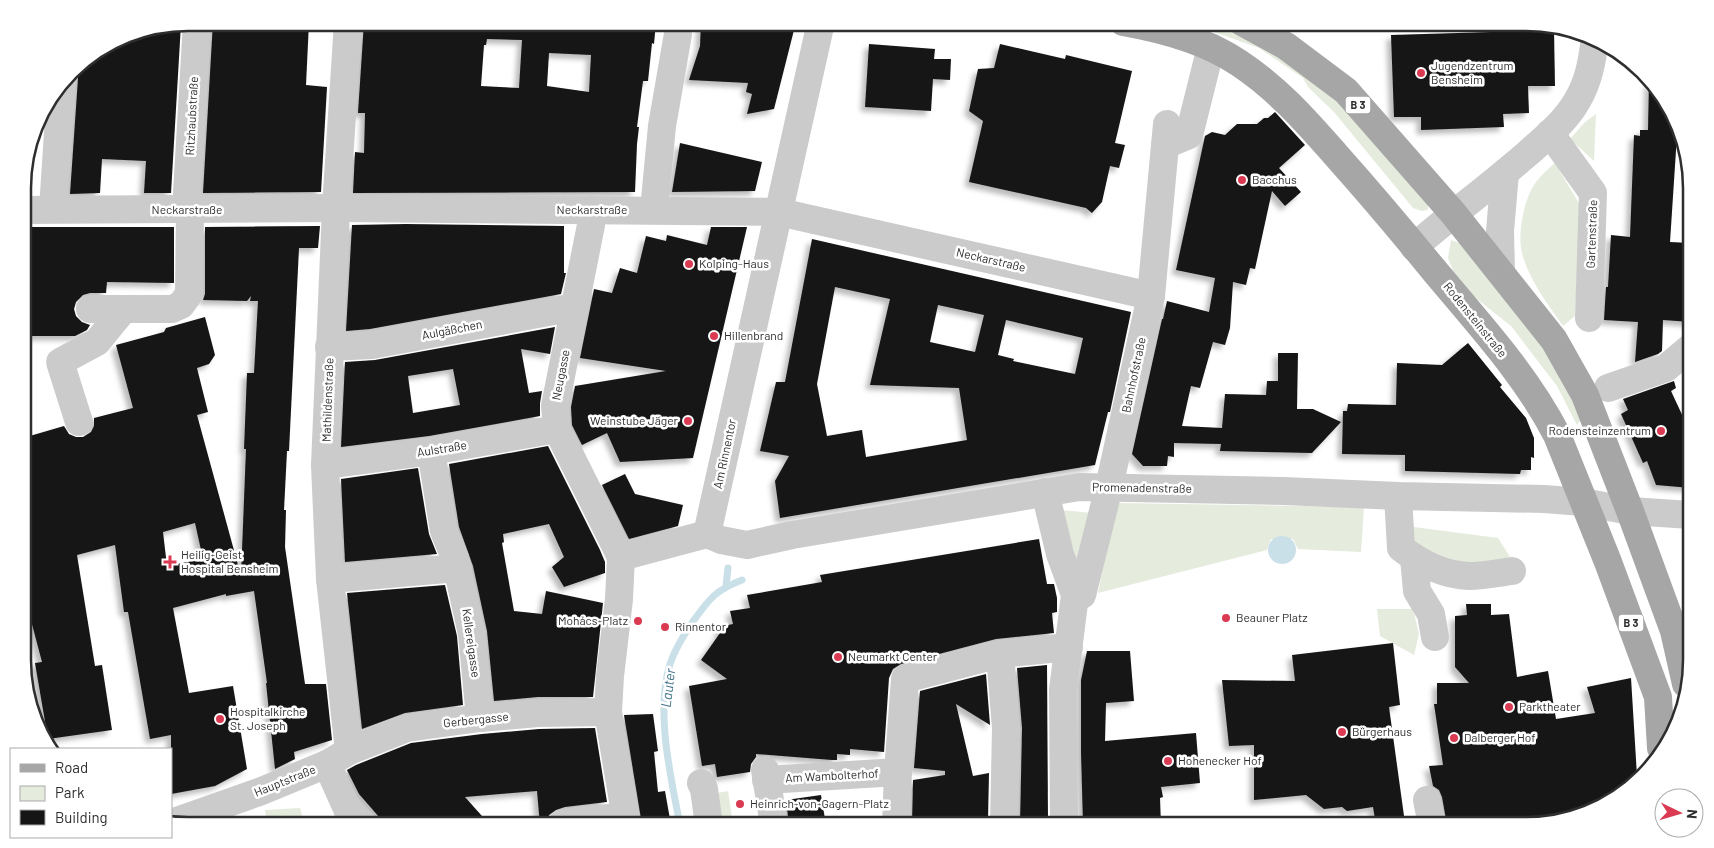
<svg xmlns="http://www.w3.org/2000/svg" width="1714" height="848" font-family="Barlow,sans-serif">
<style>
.green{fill:#e5ebdd}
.water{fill:#cae0e9}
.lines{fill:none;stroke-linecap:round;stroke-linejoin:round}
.stream{stroke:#cae0e9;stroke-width:7}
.building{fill:#151515;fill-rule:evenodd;filter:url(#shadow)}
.minor{stroke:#cbcbcb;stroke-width:28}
.major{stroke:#a6a6a6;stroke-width:28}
.poi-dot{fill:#da3b53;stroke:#fff;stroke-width:2}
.labels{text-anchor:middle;stroke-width:5;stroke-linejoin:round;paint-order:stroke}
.shield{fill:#fff;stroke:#6d6d6d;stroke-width:1}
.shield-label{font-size:11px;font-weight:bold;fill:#2e2e2e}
.poi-label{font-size:12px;fill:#2e2e2e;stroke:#fff;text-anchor:start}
.street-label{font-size:12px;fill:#2e2e2e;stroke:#fff}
.water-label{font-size:14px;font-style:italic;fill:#41748b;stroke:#fff}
.rim{fill:none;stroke:#2e2e2e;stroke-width:2.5}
</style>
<defs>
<filter id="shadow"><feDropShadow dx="-4.5" dy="4.5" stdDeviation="2.5" flood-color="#0004"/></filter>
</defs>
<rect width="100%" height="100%" fill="#fff"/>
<!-- green -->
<g class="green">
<path d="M1189,23H1213L1246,36L1276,54L1327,90L1428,202V210L1422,211L1413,208L1334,112L1308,87L1303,78L1259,48Z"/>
<path d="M1596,114L1594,161L1570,139L1584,123Z"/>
<path d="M1555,163L1580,205L1575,316L1563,326C1547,303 1529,280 1522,253C1517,234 1524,198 1536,182C1541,175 1548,169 1555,163Z"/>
<path d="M1451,240L1462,244L1535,335L1558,371L1583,417L1577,425L1557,386L1511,326L1467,291L1456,278L1448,258Z"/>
<path d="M1116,503L1364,507L1361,552L1298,549L1293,539H1271L1267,550L1098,593Z"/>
<path d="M1061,510L1092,513L1079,567Z"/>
<path d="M1406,526L1498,538L1510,557L1469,565L1433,559L1409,544Z"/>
<path d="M1377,609H1413L1419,634L1414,655L1380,636Z"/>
<path d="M728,791L733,825H711L707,795Z"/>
<path d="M300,808L302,815L303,824L301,825H271L267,823L265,810Z"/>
</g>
<!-- water -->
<circle class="water" cx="1282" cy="550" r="14"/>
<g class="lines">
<!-- stream -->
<g class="stream">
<path d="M726,586L728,568"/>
<path d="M680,825C671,778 655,711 670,664C675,649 685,633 694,620C710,598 716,590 742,580"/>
</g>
</g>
<!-- building -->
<g class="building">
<path d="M213,22H248L247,27L288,28L289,22H309L306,85L327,87L321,192L203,193Z"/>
<path d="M364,22H656L654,44L652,43L648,81H643L637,127H639L637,144L635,192L353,193L355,152L364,153L365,113H358ZM487,39L522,40L519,88L481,86L484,45H486ZM549,53L591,55L589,92L547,86Z"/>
<path d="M701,22H788L794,30L774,109L747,114L752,94L746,92L748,83L689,80L700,46Z"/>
<path d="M181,24L171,193H144L146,161L102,159L100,193L70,194L79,64L125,35Z"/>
<path d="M1554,30L1555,86H1528L1529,113L1503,114L1504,127L1421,130V117H1394L1391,35Z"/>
<path d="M869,44L935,49L934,59H951L950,80L933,79L931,111L865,107Z"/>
<path d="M1000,44L1065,59L1066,55L1132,71L1115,143L1125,145L1119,168L1110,166L1102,202L1092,213L1086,208L969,182L983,121L969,111L978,69L994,68Z"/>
<path d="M1649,81L1657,88L1677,135L1670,242L1690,243L1691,322L1663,320L1662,351L1658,354L1635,362L1638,322L1604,320L1606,287H1608L1611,235L1630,237L1634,135L1640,136V130H1648Z"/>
<path d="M1275,112L1305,145L1279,168L1301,192L1285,206L1272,191L1255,269L1250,268L1246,285L1233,282L1230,328L1225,345L1213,342L1200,388L1191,386L1182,426L1222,428L1225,394L1266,395L1267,381H1278V353H1298L1297,409H1313L1341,422L1312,453L1220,451L1221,444L1174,443V457L1168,456L1167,466H1143L1132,454L1162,319H1163L1167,301L1209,312L1215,278L1176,270L1205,136L1212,132L1225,135L1237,124H1257L1264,118H1268Z"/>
<path d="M680,143L762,162L755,191L672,192Z"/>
<path d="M406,224L564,226V273H566L561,294L370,329L346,331L352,225Z"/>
<path d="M320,226L318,248H299L289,451H287L284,510H286L285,547L305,684H326L332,740L294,752L295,759L275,769L266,683H267L254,591L226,596V594L173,608L189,693L233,686L247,769L215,786L171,794V735L150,739L128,612H124L115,545L77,555L95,666L102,665L112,730L48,739L35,663L42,662L24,594L23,438L64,426L69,434L76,437H83L91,432L94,426V418L133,408L116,345L164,332L166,328L205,317L215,355L209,364L197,368L208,412L197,415L241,576L246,449H244L247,373H254L258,301H250L251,296L247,301L203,300L205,294V227ZM195,523L203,559L167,566L163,532Z"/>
<path d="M23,227H174V283L107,282L106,293H90L83,295L76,302L74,309L76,316L82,322L90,325L87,330L75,336H23Z"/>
<path d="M711,227H747L693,458L620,462L607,433L582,445L572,425L571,407L575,386L666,371L580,358L594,289L612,293L620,268L637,273L646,236L666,241L667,235L707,245Z"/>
<path d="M812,239L1131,312L1110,412H1108L1095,465L780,518L775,481L789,456L760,451L776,382H785ZM835,287L890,299L870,385L959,388L967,440L866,457L862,430L827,436L817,384ZM938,305L984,315L975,352L930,342ZM1006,320L1083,338L1075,374L1013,361L1014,359L998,355Z"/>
<path d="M555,327L550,354L521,349L529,393L542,391L540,403V416L429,436L341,447L345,362L375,360ZM453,369L460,405L413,413L408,376Z"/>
<path d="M1468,343L1502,385L1500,387L1526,418L1534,438V458L1531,457V470H1521L1520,474L1405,471V455L1342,454L1343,411H1347L1348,404L1396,405L1397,363L1442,365Z"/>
<path d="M1674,381L1676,388L1671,391L1685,421L1691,422V488L1656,485L1647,461L1643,463L1621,414L1628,410L1623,399Z"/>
<path d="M548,446L600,550L605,562V573L564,587L552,567L564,557L549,524L503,534L504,542L502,543L514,611L542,614L546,591L603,603L593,697H538L494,701L487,631L473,566L459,527L449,464Z"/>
<path d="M418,468L429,534L437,554L345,562L341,479Z"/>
<path d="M625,474L635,494L683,505L678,526L629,539L602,485Z"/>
<path d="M1039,539L1047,584H1054L1057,598V612L1052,613L1054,633L996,639L901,664L893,669L889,678L884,752L850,749V755L837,754V760H832L756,754V757L751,764L750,772L717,777L715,764L702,766L689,686L727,679L701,660L720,633L719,627L733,624L730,611L750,608L747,595L822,582L820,575Z"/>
<path d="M445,585L457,636L463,705L405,713L362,729L347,593Z"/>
<path d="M1466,604H1491V615L1509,614L1517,677L1548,671L1556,719L1595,713L1587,687L1631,678L1637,776L1618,798L1536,825H1477L1476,822L1447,825L1442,797L1439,790L1433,786L1429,766L1443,765L1434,704H1437V683H1469L1455,667V616L1467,615Z"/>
<path d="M1393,643L1400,705L1389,707L1404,816L1375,819L1373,807L1347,811L1342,807L1324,809L1306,795L1254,800V745L1229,746L1222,680L1295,681L1292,655Z"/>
<path d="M1087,651H1130L1134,701L1106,703L1105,741L1196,733L1200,783L1161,787L1163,797L1160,798L1161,825H1083L1081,752V680Z"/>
<path d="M1047,665L1048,821H1033L1035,825H1020L1022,728L1017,668Z"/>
<path d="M986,674L990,725L956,704L973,776L989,773L988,819L979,823V825H912L913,780L945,775V771L914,768L920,691Z"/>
<path d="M653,714L658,751L654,752L658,792L665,791L671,825H642L624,715Z"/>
<path d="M595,728L607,802L565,807L556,810L549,815L546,825H540L537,791L465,797L490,825H386L359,794L347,770L356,765L411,743L482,734L539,729Z"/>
<path d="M821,795L826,825H789L786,800Z"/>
</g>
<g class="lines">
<!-- minor -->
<g class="minor">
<path d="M348,22L336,208L325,465L330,579L349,751"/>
<path d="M1550,133L1593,193L1589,318"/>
<path d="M1165,145L1189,135L1211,47"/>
<path d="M53,209L61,87"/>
<path d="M23,210L336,208L779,212L1151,296"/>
<path d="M592,210L591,225L555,406L557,429L621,557"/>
<path d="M654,210L662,126L678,34"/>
<path d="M1414,247C1451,215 1490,186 1527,154C1545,138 1565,122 1577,101C1589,81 1592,61 1595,39"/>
<path d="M1501,272L1500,231L1505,173"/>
<path d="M90,309H172L181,305L189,294L190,210L187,193L197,22"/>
<path d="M329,347L372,345L575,307"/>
<path d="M1608,388L1666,368L1691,347"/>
<path d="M79,422L60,362L97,342L124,309"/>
<path d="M431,451L444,531L455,558L472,634L480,718"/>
<path d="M325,465L431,451L557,429"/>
<path d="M1045,492L1060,554L1075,595L1063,690L1064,825"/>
<path d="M1398,496L1401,548C1420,563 1444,575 1469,576C1483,576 1498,573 1512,571"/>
<path d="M707,534L721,540L747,545L792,535L1079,487L1284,491L1398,496L1544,499L1583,502L1630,511L1691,515"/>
<path d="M707,534L821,22"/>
<path d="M1414,558L1417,591L1431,614L1435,637"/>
<path d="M330,579L458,568"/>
<path d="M1075,595H1082L1109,487L1151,296L1167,124"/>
<path d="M327,764L348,811L364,825"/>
<path d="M765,770L774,825"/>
<path d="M766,780L898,772"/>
<path d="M701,783L704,789L709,825"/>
<path d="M1427,800L1432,825"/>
<path d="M174,822L259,792L327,764L349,751L407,728L480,718L538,713L608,712"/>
<path d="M561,825L567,823L625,816"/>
<path d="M627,825L608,712L610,676L619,599L621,557L707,534"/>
<path d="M896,825L898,772L905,679L1000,654"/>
<path d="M1004,825L1006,728L1000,654L1069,647"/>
</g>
<!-- major -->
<g class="major">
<path d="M1123,22C1163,29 1205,40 1239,63C1278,89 1305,120 1335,154C1368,191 1401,230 1433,269C1477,322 1525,373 1557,435L1608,562L1658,697L1661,748"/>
<path d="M1242,22L1286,46L1346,91L1453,213L1554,340L1585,395L1630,511L1674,631L1686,684"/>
</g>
</g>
<!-- markers -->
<g class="poi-dot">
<circle cx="1421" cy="73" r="5"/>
<circle cx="1242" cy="180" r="5"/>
<circle cx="689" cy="264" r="5"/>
<circle cx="714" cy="336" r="5"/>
<circle cx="688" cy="421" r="5"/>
<circle cx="1661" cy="431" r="5"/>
<path d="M167.5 554.5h5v5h5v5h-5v5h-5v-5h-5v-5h5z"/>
<circle cx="1226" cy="618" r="5"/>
<circle cx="638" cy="621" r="5"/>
<circle cx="665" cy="627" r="5"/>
<circle cx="838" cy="657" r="5"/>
<circle cx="1509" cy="707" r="5"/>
<circle cx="220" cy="719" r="5"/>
<circle cx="1342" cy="732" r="5"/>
<circle cx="1454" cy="738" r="5"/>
<circle cx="1168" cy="761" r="5"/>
<circle cx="740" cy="804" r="5"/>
</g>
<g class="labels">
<!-- shield labels -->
<g class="shield">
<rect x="1345.5" y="96.5" width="25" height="17" rx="4"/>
<rect x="1618.5" y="614.5" width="25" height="17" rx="4"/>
</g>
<g class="shield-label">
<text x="1358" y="109">B 3</text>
<text x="1631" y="627">B 3</text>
</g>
<!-- poi labels -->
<g class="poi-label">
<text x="1431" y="70">Jugendzentrum<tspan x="1431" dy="14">Bensheim</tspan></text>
<text x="1252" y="184">Bacchus</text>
<text x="699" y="268">Kolping-Haus</text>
<text x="724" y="340">Hillenbrand</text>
<text x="678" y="425" text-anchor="end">Weinstube Jäger</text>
<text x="1651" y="435" text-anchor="end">Rodensteinzentrum</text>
<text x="181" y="559">Heilig-Geist<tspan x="181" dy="14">Hospital Bensheim</tspan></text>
<text x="1236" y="622">Beauner Platz</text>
<text x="628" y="625" text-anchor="end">Mohács-Platz</text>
<text x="675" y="631">Rinnentor</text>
<text x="848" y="661">Neumarkt Center</text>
<text x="1519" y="711">Parktheater</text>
<text x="230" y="716">Hospitalkirche<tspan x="230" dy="14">St. Joseph</tspan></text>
<text x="1352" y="736">Bürgerhaus</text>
<text x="1464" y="742">Dalberger Hof</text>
<text x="1178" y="765">Hohenecker Hof</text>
<text x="750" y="808">Heinrich-von-Gagern-Platz</text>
</g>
<!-- street labels -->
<g class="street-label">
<text transform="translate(192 116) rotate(-87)" y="4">Ritzhaubstraße</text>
<text x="187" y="214">Neckarstraße</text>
<text x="592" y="214">Neckarstraße</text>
<text transform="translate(1592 234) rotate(-88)" y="4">Gartenstraße</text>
<text transform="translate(991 260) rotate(13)" y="4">Neckarstraße</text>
<text transform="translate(1475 320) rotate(51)" y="4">Rodensteinstraße</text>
<text transform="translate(452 330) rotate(-11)" y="4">Aulgäßchen</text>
<text transform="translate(561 375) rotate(-79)" y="4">Neugasse</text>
<text transform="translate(1134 375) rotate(-78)" y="4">Bahnhofstraße</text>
<text transform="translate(328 400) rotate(-88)" y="4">Mathildenstraße</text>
<text transform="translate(442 449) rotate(-9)" y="4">Aulstraße</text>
<text transform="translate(725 454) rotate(-78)" y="4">Am Rinnentor</text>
<text transform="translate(1142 488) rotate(1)" y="4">Promenadenstraße</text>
<text transform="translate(471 643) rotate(82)" y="4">Kellereigasse</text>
<text transform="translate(476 720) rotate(-6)" y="4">Gerbergasse</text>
<text transform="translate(832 776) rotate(-3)" y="4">Am Wambolterhof</text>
<text transform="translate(285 781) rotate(-22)" y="4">Hauptstraße</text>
</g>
<!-- water labels -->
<g class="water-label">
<text transform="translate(668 688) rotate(-83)" y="5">Lauter</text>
</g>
</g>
<!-- crop -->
<path d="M0 0H1714V848H0ZM188 31H1526A157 157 0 0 1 1683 188V660A157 157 0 0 1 1526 817H188A157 157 0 0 1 31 660V188A157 157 0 0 1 188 31Z" fill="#fff" fill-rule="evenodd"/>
<path class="rim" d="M188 31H1526A157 157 0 0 1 1683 188V660A157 157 0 0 1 1526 817H188A157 157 0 0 1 31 660V188A157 157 0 0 1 188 31Z"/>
<!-- legend -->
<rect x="10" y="748" width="162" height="90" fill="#ffffff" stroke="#ababab"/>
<rect x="20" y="764" width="25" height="8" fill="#a6a6a6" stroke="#ababab"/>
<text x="55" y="773" font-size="15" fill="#2e2e2e">Road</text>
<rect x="20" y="786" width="25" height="15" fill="#e5ebdd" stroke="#ababab"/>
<text x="55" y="798" font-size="15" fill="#2e2e2e">Park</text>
<rect x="20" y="810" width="25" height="15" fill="#151515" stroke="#ababab"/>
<text x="55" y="823" font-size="15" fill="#2e2e2e">Building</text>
<!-- north arrow -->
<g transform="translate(1679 813) rotate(95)"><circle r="24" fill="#ffffff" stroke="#ababab"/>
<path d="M0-4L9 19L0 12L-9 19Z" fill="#da3b53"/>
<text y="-8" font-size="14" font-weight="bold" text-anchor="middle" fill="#2e2e2e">N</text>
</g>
</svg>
